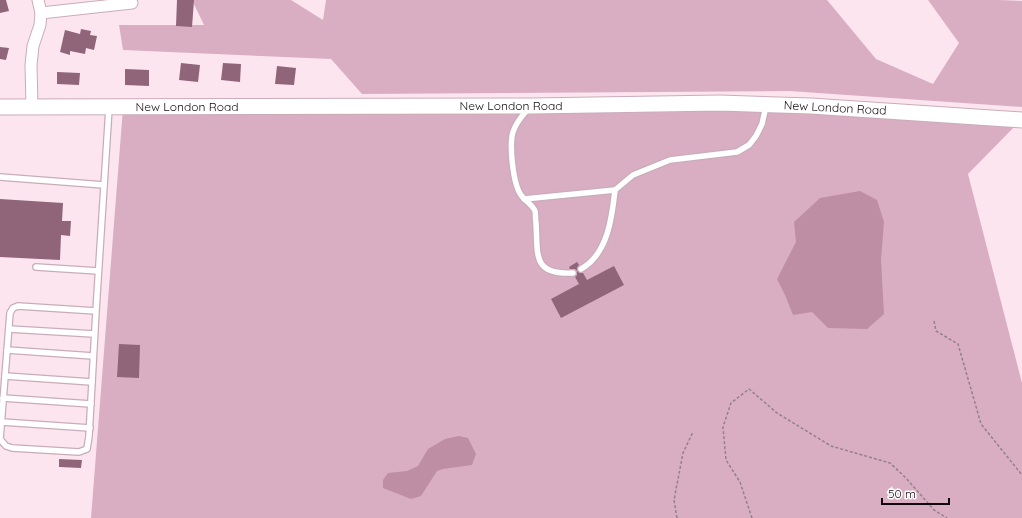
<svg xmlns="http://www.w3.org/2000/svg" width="1022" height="518" font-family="Quicksand,sans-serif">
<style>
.green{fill:#daaec2}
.water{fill:#bd8ea4}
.building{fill:#906479}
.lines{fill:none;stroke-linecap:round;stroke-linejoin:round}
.lane-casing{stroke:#c9acb9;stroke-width:8}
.street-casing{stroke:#c9acb9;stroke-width:13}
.secondary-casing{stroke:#c9acb9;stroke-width:17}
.path{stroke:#928189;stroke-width:1.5;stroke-dasharray:3 2;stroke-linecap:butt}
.lane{stroke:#fff;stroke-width:5.5}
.street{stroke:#fff;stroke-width:11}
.secondary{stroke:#fff;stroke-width:15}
.labels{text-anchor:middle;stroke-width:3;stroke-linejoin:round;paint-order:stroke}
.street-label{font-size:12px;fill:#11080d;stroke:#fff}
</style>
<rect width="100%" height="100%" fill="#fde5f0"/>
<!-- green -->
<g class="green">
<path d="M192,0H291L323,20L326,0H827L876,59L933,84L959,43L928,0H998L1022,1V107L789,91L362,94L331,59L123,50L119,25H204Z"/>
<path d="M720,103L1021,120L968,174L1022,383V518H91L123,108Z"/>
</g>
<!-- water -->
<g class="water">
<path d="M860,191L877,200L884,222L881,260L884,314L867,329L828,328L812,312L793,315L785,295L777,279L796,242L794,222L820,198Z"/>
<path d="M459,436L468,438L476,454L472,465L443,469L437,471L421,496L411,499L383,488V480L388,473L407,471L418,466L428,449L445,439Z"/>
</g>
<!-- building -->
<g class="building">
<path d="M0,0H6L9,11L0,13Z"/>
<path d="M177,0H194L192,27L176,26Z"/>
<path d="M81,29L91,31L90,35L97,36L94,50L86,48L85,54L70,51V55L60,52L65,30L80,34Z"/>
<path d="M0,47L9,48L6,60L0,59Z"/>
<path d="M181,63L200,65L198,82L179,80Z"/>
<path d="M223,63L241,64L240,82L221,80Z"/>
<path d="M277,66L296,68L294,85L275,84Z"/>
<path d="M125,69L149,70V86L125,85Z"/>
<path d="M57,72L80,73L79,85L57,84Z"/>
<path d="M0,199L63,203L62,221H71L70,236L61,235L60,260L0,257Z"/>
<path d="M577,262L579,265L577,268V271L580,273H583L587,280L614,266L624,285L561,318L551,299L579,284L575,277L577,275V271L575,269H570L569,267Z"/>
<path d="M119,344L140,345L139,378L117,377Z"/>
<path d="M59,459L82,460L81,468L59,467Z"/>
</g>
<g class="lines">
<!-- lane casing -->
<g class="lane-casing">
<g id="lane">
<path d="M528,109C522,116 516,122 513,132C509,145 513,184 521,195C524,200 533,205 535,211C536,214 535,220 536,223C538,255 532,275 573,273"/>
<path d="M0,177L104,185"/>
<path d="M524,199L615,190"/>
<path d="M36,267L98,271"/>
<path d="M581,269C608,254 612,217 615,190L633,175L670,160L737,152L749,145L756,136L762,124L766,106"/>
<path d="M96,311L18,306L13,308L10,313L0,439L6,446L12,448L79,452L87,449L89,436L96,311L109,108"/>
<path d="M9,329L94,334"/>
<path d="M7,350L93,356"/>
<path d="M5,376L92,382"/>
<path d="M3,398L91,404"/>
<path d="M2,422L90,428"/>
</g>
</g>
<!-- street casing -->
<g class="street-casing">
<g id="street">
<path d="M41,13L132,3"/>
<path d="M32,107L31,65L33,46L40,25L41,13L38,0"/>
</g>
</g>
<!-- secondary casing -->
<g class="secondary-casing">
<path id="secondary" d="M0,107L531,106L720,103L811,106L1022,120"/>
</g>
<!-- path -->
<g class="path">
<path d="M934,321L936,331L958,344L981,424L1022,475"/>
<path d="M677,518L674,500L683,453L693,432"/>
<path d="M752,518L740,482L726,460L723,427L731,403L749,389L777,413L831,446L890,463L906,478L934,510L947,518"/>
</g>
<!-- lane -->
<use href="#lane" class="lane"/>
<!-- street -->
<use href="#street" class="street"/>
<!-- secondary -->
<use href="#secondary" class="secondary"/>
</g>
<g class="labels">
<!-- street labels -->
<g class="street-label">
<text x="511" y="110">New London Road</text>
<text x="187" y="111">New London Road</text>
<text transform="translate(835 108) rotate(3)" y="4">New London Road</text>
</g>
</g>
<!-- scale -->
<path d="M882 498v6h67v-6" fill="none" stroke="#11080d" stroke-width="2"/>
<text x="888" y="498" font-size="12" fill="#11080d" stroke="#ffffff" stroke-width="3" paint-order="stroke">50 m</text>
</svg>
